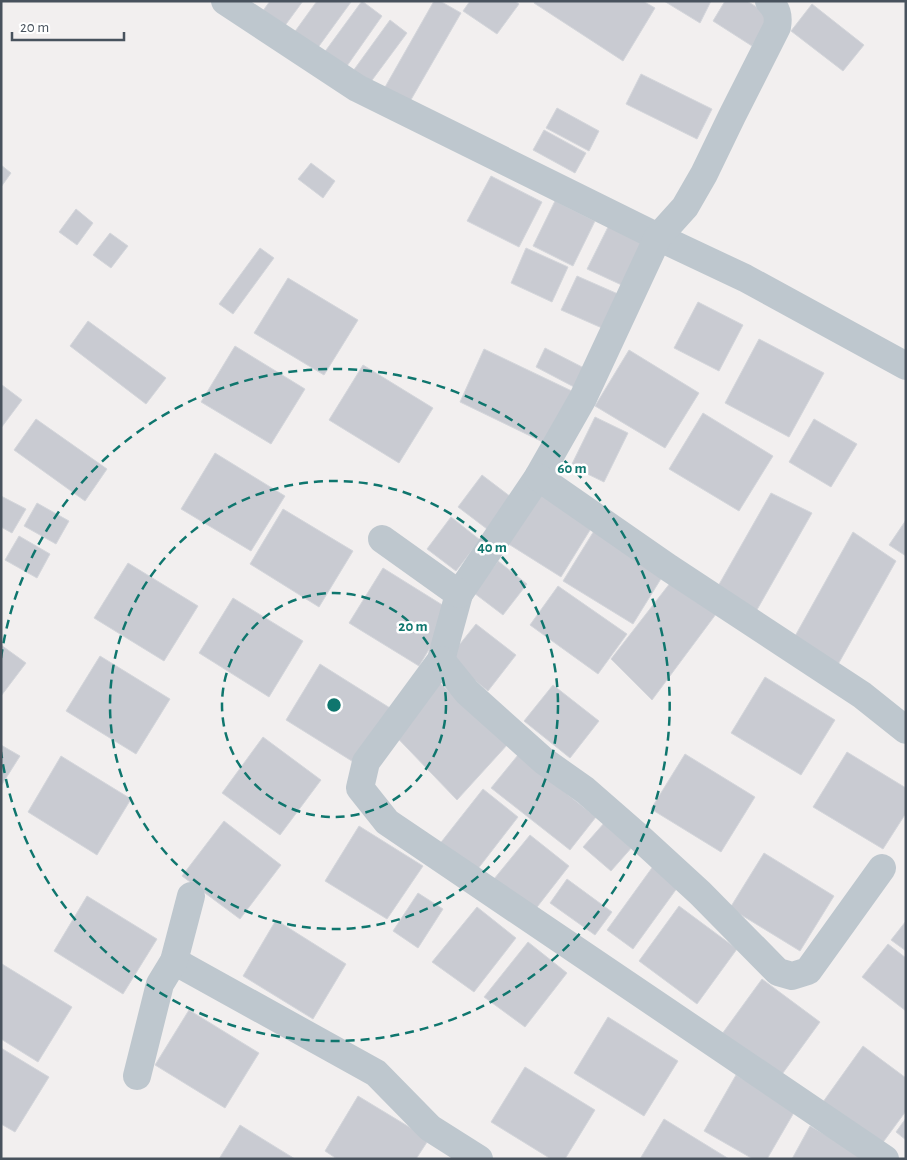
<svg xmlns="http://www.w3.org/2000/svg" width="907" height="1160" font-family="'Alegreya Sans',sans-serif">
<style>
.building{fill:#c9cbd2;stroke:#d4d6db}
.lines{fill:none;stroke-linecap:round;stroke-linejoin:round}
.minor{stroke:#bec7ce;stroke-width:28}
.ring{fill:none;stroke:#0f766e;stroke-width:2.5;stroke-dasharray:9 6}
.centre{fill:#0f766e;stroke:#fff;stroke-width:2.5}
.ring-label{font-size:15px;text-anchor:middle;font-weight:bold;fill:#0f766e;stroke:#fff;stroke-width:5;stroke-linejoin:round;paint-order:stroke}
</style>
<rect width="100%" height="100%" fill="#f2efef"/>
<!-- building -->
<g class="building">
<path d="M270,1H303L281,31L260,15Z"/>
<path d="M317,1L351,2L314,53L291,37Z"/>
<path d="M362,1L382,16L342,73L321,57Z"/>
<path d="M434,1H440L461,13L401,117L376,103Z"/>
<path d="M470,1H515L519,4L497,34L463,11Z"/>
<path d="M535,1H643L655,8L623,61L534,3Z"/>
<path d="M664,1H711L700,23Z"/>
<path d="M725,1H747L771,16L752,46L713,21Z"/>
<path d="M812,4L864,45L843,71L791,31Z"/>
<path d="M390,20L407,33L364,91L348,78Z"/>
<path d="M641,74L712,109L697,139L626,104Z"/>
<path d="M557,108L599,131L589,151L546,128Z"/>
<path d="M544,130L586,153L575,173L533,150Z"/>
<path d="M311,163L335,181L323,198L298,179Z"/>
<path d="M1,165L11,173L1,187Z"/>
<path d="M491,176L542,202L519,247L467,221Z"/>
<path d="M555,201L595,221L573,266L533,246Z"/>
<path d="M76,209L93,223L77,245L59,232Z"/>
<path d="M610,223L648,240L626,287L587,269Z"/>
<path d="M110,233L128,246L111,268L93,255Z"/>
<path d="M260,248L274,258L233,314L219,304Z"/>
<path d="M526,248L568,267L552,302L511,283Z"/>
<path d="M577,276L618,294L602,328L561,310Z"/>
<path d="M288,278L358,320L324,375L254,333Z"/>
<path d="M698,302L743,325L719,371L674,348Z"/>
<path d="M88,321L166,378L146,404L70,346Z"/>
<path d="M759,339L824,373L789,437L725,403Z"/>
<path d="M235,346L305,389L271,444L201,402Z"/>
<path d="M545,348L584,368L574,387L536,367Z"/>
<path d="M484,349L576,393L551,446L460,402Z"/>
<path d="M629,350L699,393L665,448L595,406Z"/>
<path d="M363,365L433,408L399,463L329,420Z"/>
<path d="M2,385L22,400L1,428V386Z"/>
<path d="M703,413L773,456L739,511L669,469Z"/>
<path d="M595,417L628,433L604,482L571,466Z"/>
<path d="M36,419L107,469L85,501L14,450Z"/>
<path d="M814,419L857,444L831,487L789,462Z"/>
<path d="M215,453L285,496L251,551L181,509Z"/>
<path d="M482,475L511,497L487,529L458,507Z"/>
<path d="M542,488L595,522L561,577L507,543Z"/>
<path d="M771,493L812,513L754,615L717,588Z"/>
<path d="M1,496L26,509L12,533L1,527Z"/>
<path d="M37,503L69,521L56,544L24,526Z"/>
<path d="M283,509L353,551L319,607L250,564Z"/>
<path d="M451,517L480,540L456,571L427,549Z"/>
<path d="M906,520V556L889,545Z"/>
<path d="M597,526L667,569L633,624L563,581Z"/>
<path d="M853,532L896,561L836,668L794,638Z"/>
<path d="M19,536L50,554L37,578L5,560Z"/>
<path d="M498,561L527,584L503,615L474,593Z"/>
<path d="M128,563L198,606L164,661L94,618Z"/>
<path d="M383,568L452,611L419,666L349,623Z"/>
<path d="M674,578L719,610L652,700L611,659Z"/>
<path d="M558,586L627,634L598,674L530,625Z"/>
<path d="M233,598L303,641L269,697L199,653Z"/>
<path d="M476,624L516,655L488,691L448,659Z"/>
<path d="M1,645L26,663L1,696Z"/>
<path d="M100,656L170,699L136,754L66,711Z"/>
<path d="M320,664L390,708L355,763L286,720Z"/>
<path d="M765,677L835,720L801,775L731,733Z"/>
<path d="M434,678L508,744L457,800L384,724Z"/>
<path d="M553,685L599,721L570,758L524,721Z"/>
<path d="M263,737L321,780L280,835L222,793Z"/>
<path d="M1,745L20,756L1,786Z"/>
<path d="M847,752L906,788V813L883,849L813,807Z"/>
<path d="M685,754L755,797L721,852L651,809Z"/>
<path d="M518,755L596,817L570,850L491,788Z"/>
<path d="M61,756L131,799L97,855L28,812Z"/>
<path d="M483,789L518,817L467,883L431,855Z"/>
<path d="M224,821L281,865L240,919L182,876Z"/>
<path d="M605,822L633,846L611,871L583,847Z"/>
<path d="M359,826L423,866L387,919L325,881Z"/>
<path d="M530,835L569,866L527,920L485,890Z"/>
<path d="M764,853L834,896L800,951L730,908Z"/>
<path d="M654,865L680,884L633,949L607,930Z"/>
<path d="M567,879L612,912L595,935L550,903Z"/>
<path d="M418,893L443,909L418,948L393,931Z"/>
<path d="M87,896L157,939L123,994L54,951Z"/>
<path d="M679,906L737,949L697,1004L639,961Z"/>
<path d="M477,907L516,938L474,992L432,962Z"/>
<path d="M276,920L346,964L313,1019L243,976Z"/>
<path d="M906,921V951L891,940Z"/>
<path d="M528,942L567,973L525,1027L484,997Z"/>
<path d="M888,944L906,958V1011L862,977Z"/>
<path d="M2,964L72,1007L38,1062L1,1039Z"/>
<path d="M762,979L820,1022L780,1077L722,1034Z"/>
<path d="M189,1010L259,1053L225,1108L155,1065Z"/>
<path d="M608,1017L678,1061L644,1116L574,1073Z"/>
<path d="M863,1046L906,1078V1111L881,1145L823,1102Z"/>
<path d="M1,1048L49,1077L15,1132L1,1124Z"/>
<path d="M525,1067L595,1110L565,1159H551L491,1122Z"/>
<path d="M736,1075L796,1109L767,1159H753L704,1131Z"/>
<path d="M358,1096L429,1139L416,1159H337L325,1151Z"/>
<path d="M906,1118V1140L896,1132Z"/>
<path d="M664,1119L729,1159H640Z"/>
<path d="M240,1125L295,1159H219Z"/>
<path d="M810,1126L869,1159H792Z"/>
</g>
<g class="lines">
<!-- minor -->
<g class="minor">
<path d="M225,1L357,88L658,237L745,278L906,366"/>
<path d="M769,1C777,9 779,16 777,27L732,116L704,174L685,207L658,237L583,398L538,477L459,594L441,660L366,762L360,788L387,822L885,1159"/>
<path d="M538,477L669,568L862,695L906,730"/>
<path d="M382,539L459,594"/>
<path d="M441,660L467,692L544,761L585,790L640,838L700,893L778,972L792,976L808,971L882,868"/>
<path d="M174,961L376,1073L430,1128L479,1159"/>
<path d="M137,1076L160,984L174,961L191,896"/>
</g>
</g>
<!-- distance rings -->
<g class="ring">
<circle cx="334" cy="705" r="112"/>
<circle cx="334" cy="705" r="224"/>
<path d="M1 658A336 336 0 1 1 1 752"/>
</g>
<circle cx="334" cy="705" r="8" class="centre"/>
<g class="ring-label">
<text x="572" y="473">60 m</text>
<text x="492" y="552">40 m</text>
<text x="413" y="631">20 m</text>
</g>
<!-- border -->
<rect width="907" height="1160" fill="none" stroke="#48525d" stroke-width="5"/>
<!-- scale -->
<path d="M12 32v8h112v-8" fill="none" stroke="#48525d" stroke-width="2.5"/>
<text x="20" y="32" font-size="15" fill="#48525d" stroke="#ffffff" stroke-width="4" paint-order="stroke">20 m</text>
</svg>
